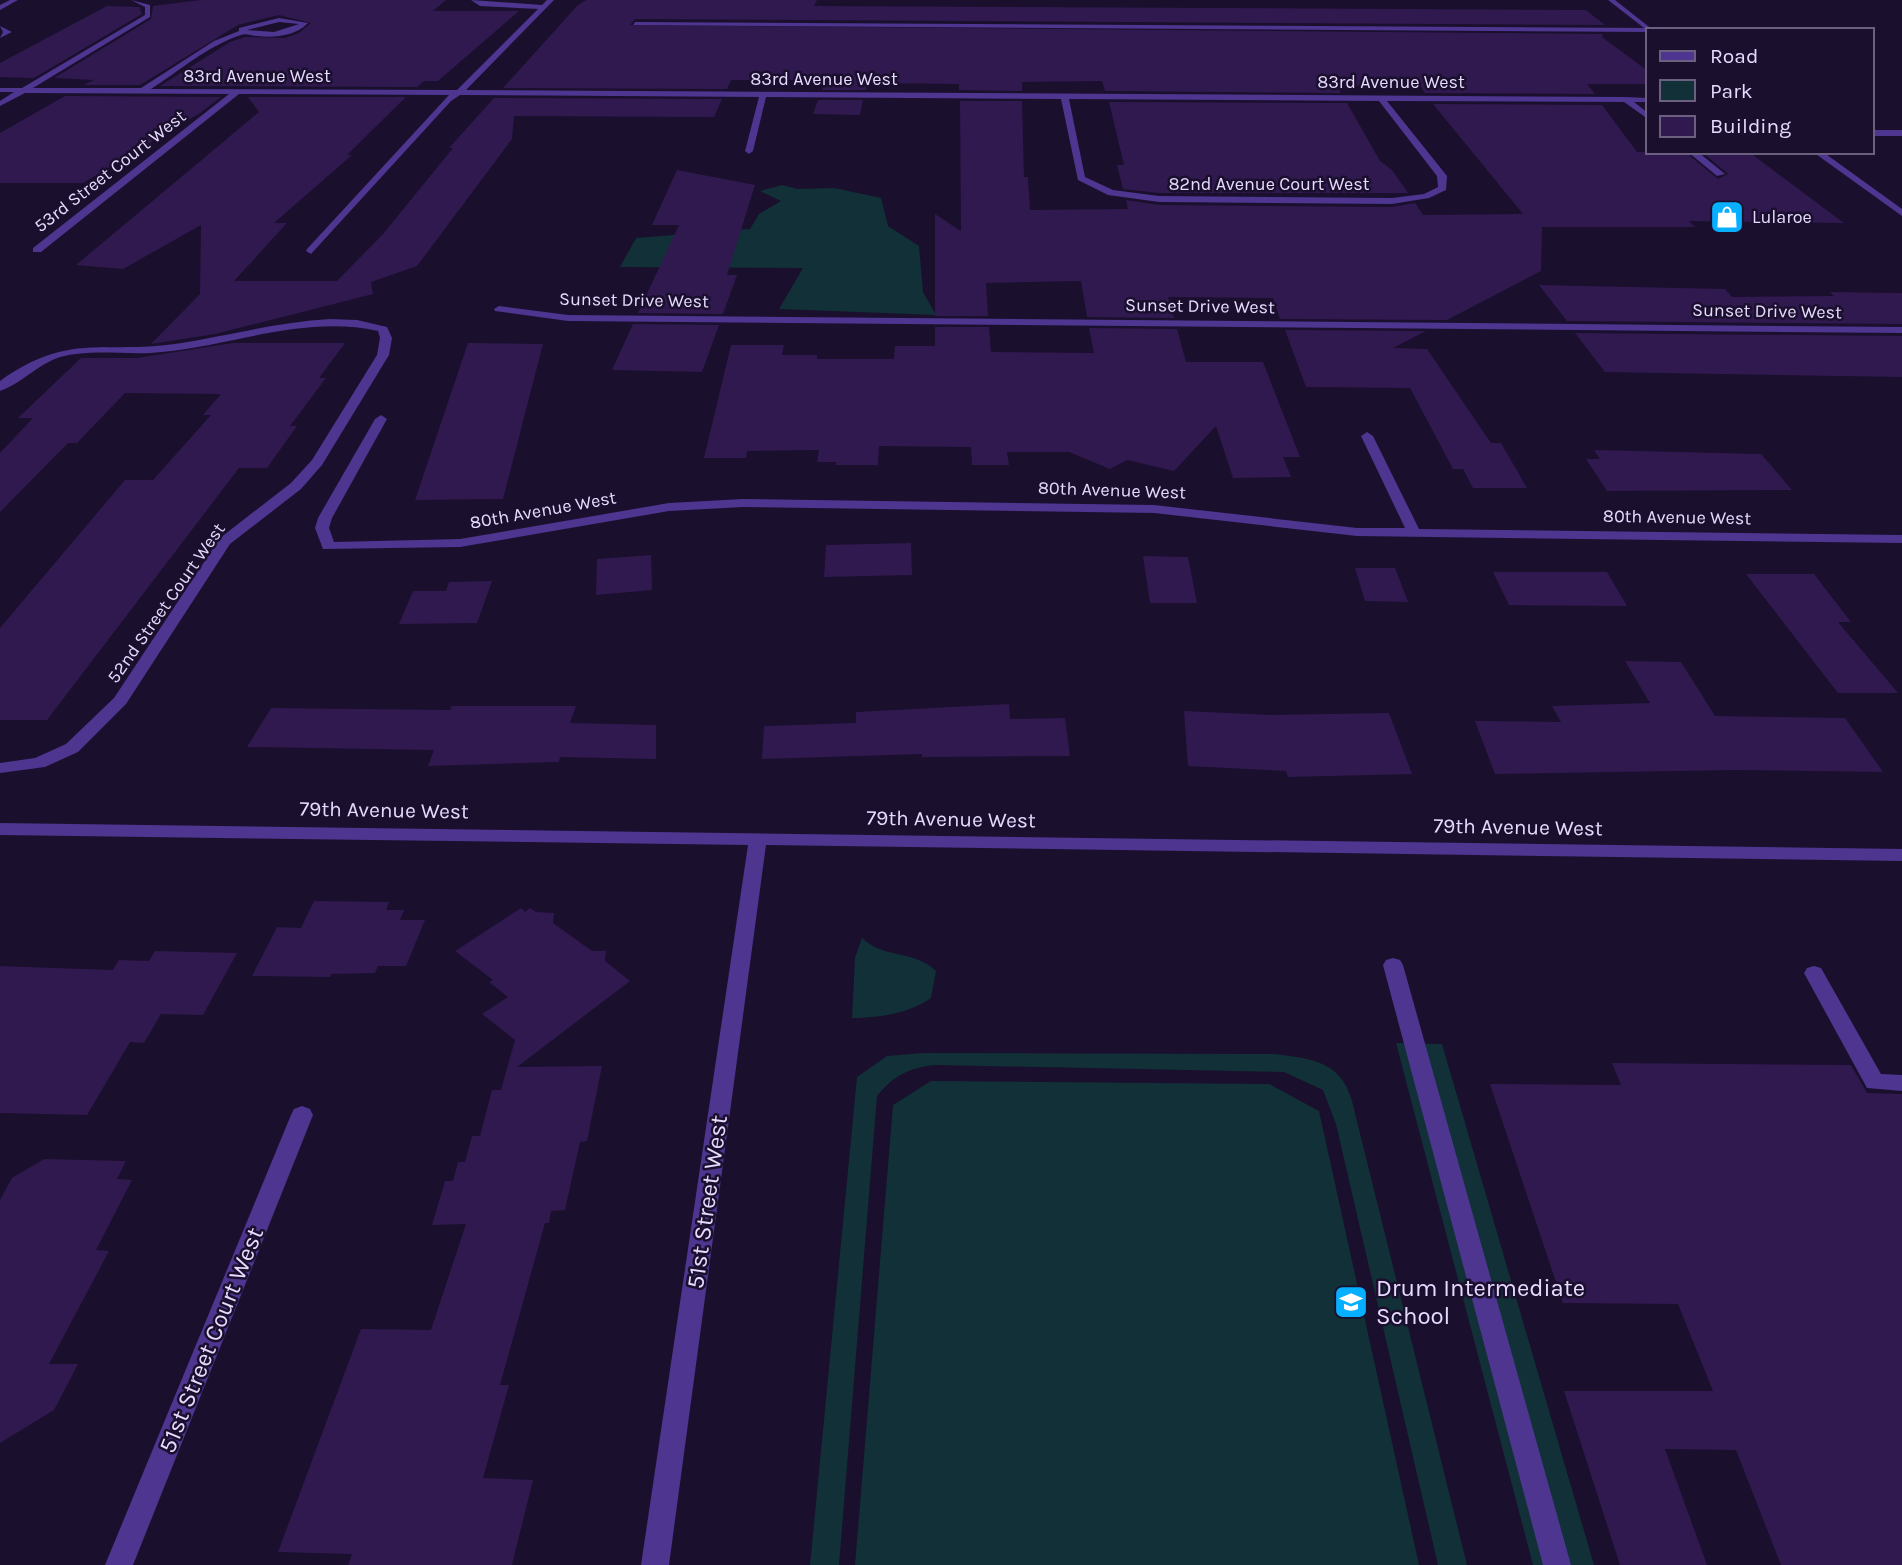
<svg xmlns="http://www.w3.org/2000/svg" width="1902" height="1565" font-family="Karla,sans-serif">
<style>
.green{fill:#113037}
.building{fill:#30194f}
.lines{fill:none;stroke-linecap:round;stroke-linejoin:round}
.pedestrian{fill:#4d3590;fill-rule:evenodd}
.minor{fill:#4d3590;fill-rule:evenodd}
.tertiary{fill:#4d3590;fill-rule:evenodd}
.labels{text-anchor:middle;stroke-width:5;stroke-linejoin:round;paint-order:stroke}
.far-street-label{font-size:18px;fill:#e7daff;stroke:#1a0f2d}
.far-poi-label{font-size:18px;fill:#e7daff;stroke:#1a0f2d;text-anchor:start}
.street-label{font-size:21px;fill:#e7daff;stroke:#1a0f2d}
.near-street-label{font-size:24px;fill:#e7daff;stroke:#1a0f2d}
.near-poi-label{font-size:24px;fill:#e7daff;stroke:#1a0f2d;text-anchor:start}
</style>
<rect width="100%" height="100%" fill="#1a0f2d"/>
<!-- green -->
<g class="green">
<path d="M782,185L797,189L834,188L881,198L888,226L919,246L923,292L936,315L779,309L803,268L620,267L636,238L750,229L759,214L781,201L760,191Z"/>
<path d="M862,938C883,959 916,950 936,971L931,998C910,1013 879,1018 852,1018L855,958Z"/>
<path d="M1396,1043L1442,1044L1594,1565H1533Z"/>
<path d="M922,1053L1275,1054C1312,1059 1341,1061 1352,1101L1467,1565H1438L1336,1124L1323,1090L1284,1072L936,1065C910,1067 893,1076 877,1096L839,1565H810L857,1077L887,1056Z"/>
<path d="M931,1081L1269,1084L1319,1111L1419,1565H855L893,1105Z"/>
</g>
<!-- building -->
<g class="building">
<path d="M201,0H446L433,11H519L438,81H424L417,87L160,86L230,42L245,37L285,38L299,33L311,23L279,15L238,25L140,85H83L94,80L54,78L151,19L153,6Z"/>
<path d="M586,0H817L814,6L1586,10L1605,25L635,19L630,25L1603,34L1602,37L1648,71V84H1587L1595,94L1425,93L1420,85L1337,86L1341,93L1105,91L1102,81L1022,82V91L959,90V84L867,83L866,90H822L825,81L804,80H731L727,89L503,88L577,6Z"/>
<path d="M107,6L139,7L142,14L34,78L0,77V63Z"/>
<path d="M65,96L221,97L200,113L83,183H0V133Z"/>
<path d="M248,97H406L347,155H352L274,223H287L234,281H337L383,234L453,148H449L494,98L722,99L714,117L514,116L512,139L417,266L371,282L373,294L215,334L151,344L200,294L201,225L123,269L76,265L259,112Z"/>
<path d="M818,100H863L860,115L813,114Z"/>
<path d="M960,101H1022L1024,177H1028L1030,210L1128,209L1126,200L1159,205L1392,207L1415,203L1423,215L1523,214L1433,104L1602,105L1637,152H1685L1718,179L1728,174L1702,152H1749L1844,223L1689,221L1695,227H1542L1541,271L1447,320L1280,319L1273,298L1168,297L1174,318L1087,317L1081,281L986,283L988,316H935V214L961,231Z"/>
<path d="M1109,102L1347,103L1380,161L1392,170L1408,193H1159L1123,189L1117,165H1124Z"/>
<path d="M677,170L755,185L727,275H737L723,314L638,313L679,225H652Z"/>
<path d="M1539,285L1725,289L1732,297L1834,296L1830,292L1902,293V324L1567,321Z"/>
<path d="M633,324L719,325L702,372L612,370Z"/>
<path d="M935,327H989L991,352L1094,353L1089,328L1177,329L1186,362H1263L1300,457H1283L1291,477L1233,478L1216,426L1174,471L1127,460L1110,469L1069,452H1007L1009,465H972L971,447L879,446L878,465H835L837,462H817L819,450L747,451L746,458H704L731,345H784L782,355H817V359H894L895,346H935Z"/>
<path d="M1285,330L1426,331L1393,348L1427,349L1491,443H1501L1527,488H1473L1463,469H1453L1410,388L1306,387Z"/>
<path d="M1575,333L1902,336V377L1605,372Z"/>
<path d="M233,343H345L319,378H326L290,426H297L267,468H239L47,720H0V628L125,480H153L211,415H203L221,394L125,393L77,443H68L0,512V453L33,418H18L81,358H137Z"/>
<path d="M468,343L543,344L503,499L415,500Z"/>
<path d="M1594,450L1761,454L1792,490L1607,491L1586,459H1600Z"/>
<path d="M911,543L912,575L824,577L826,545Z"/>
<path d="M651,555L652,590L596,595L597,559Z"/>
<path d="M1143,556L1188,557L1197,603H1150Z"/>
<path d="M1355,568H1395L1408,602L1365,601Z"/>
<path d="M1493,572H1607L1627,606L1509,605Z"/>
<path d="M1746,574H1814L1851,622H1838L1898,693H1838Z"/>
<path d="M492,581L477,623L399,624L413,591H446L449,582Z"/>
<path d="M1625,661L1681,662L1715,716L1845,718L1883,772L1735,770L1495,774L1475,721L1561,722L1552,706L1650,703Z"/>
<path d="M1009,704L1010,719L1065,718L1070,756L922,757V754L762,759L764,726L856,723V712Z"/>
<path d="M452,706H576L570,723L656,725V759L560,757L559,762L428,766L434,750L247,747L271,708L450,710Z"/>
<path d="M1184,711L1271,715L1389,713L1412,774L1288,777L1286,771L1188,766Z"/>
<path d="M314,901L389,902L386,910H404L400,920H425L406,966H378L375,973L331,974L330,977L252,976L277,927L301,928Z"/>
<path d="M521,908L525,912L530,908L536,912L554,913L553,923L592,951H606L605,961L630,981L517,1067L602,1066L587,1141L580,1142L565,1210L551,1211L549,1223H545L500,1385H509L483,1478L533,1480L512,1565H348L352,1554L278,1552L361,1329L431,1330L466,1224L432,1225L445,1181H453L458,1162H465L472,1136H480L492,1090H501L515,1040L482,1014L508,997L489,982L493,980L455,951Z"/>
<path d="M155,951L237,953L203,1015L161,1014L144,1043L130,1042L87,1115L0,1113V966L113,970L119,960L149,961Z"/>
<path d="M1612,1063L1851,1065L1867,1093L1902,1094V1565H1781L1736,1450L1665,1449L1707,1565H1620L1564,1391H1713L1678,1304L1563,1303L1490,1084L1621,1085Z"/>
<path d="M44,1159L126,1161L117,1179L132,1180L96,1250L109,1251L49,1364H78L54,1410L0,1443V1200L12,1178Z"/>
</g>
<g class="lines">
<!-- pedestrian -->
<g class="pedestrian">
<path d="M1393,958L1400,960L1403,965L1571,1565H1543L1383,965L1386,960Z"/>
<path d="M1814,966L1821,968L1881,1074L1902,1075V1091L1867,1088L1804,973L1807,968Z"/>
</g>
<!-- minor -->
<g class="minor">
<path d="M10,0H18L0,10V5Z"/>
<path d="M131,0L150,5V17L33,88H141L214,41L239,31V28L279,18L308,23C296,36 274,38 257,36C251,36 246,33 241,35C209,45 179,71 151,89L457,90L538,9L480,6L471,0L542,5L547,0H554L466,90L1625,97L1648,98V102H1634L1648,113V119L1624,102L1387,101L1447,176L1446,190L1429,198L1392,204L1159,202L1108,195L1078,180L1061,99L766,97L753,151L749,154L745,151L759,97L460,95L451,101L311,254L306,251L307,249L449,95L239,94L41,252H33V248L229,94L25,93L0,106V101L14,92H0V88H22L145,15V7ZM279,22L299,24L274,32L247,30ZM1069,99L1379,101L1437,176L1438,187L1424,194L1392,198L1159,196L1113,190L1085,177Z"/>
<path d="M635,22L1648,28L1651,30L1648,32L633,25Z"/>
<path d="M0,26L12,32L0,38L3,32Z"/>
<rect x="1872" y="130" width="30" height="6"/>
<path d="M1688,152H1698L1725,174L1717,176Z"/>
<path d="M499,306L568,315L1902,327V333L568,321L495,311L494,309Z"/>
<path d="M330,319L357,320L387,327L392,338L389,355L322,465L301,489L230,544L126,704L78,752L45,767L0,773V763L35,758L66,744L114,698L220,538L291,483L312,460L377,355L380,338L378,331C304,315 235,345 162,352C128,356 93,348 60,357C38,364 21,384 0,391V381C69,332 101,354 175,344C227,336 277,322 330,319Z"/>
<path d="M381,415L387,419L332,518L329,528L334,542L460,539L669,503L743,499L1154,505L1357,528H1405L1361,436L1367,432L1373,436L1419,529L1902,535V543L1357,536L1154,513L743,507L669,511L460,547L323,549L315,528L318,518L375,419Z"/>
<path d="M0,823L1902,849V861L766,845L669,1565H641L748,845L0,835Z"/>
<path d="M302,1106L310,1109L313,1115L133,1565H105L291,1115L294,1109Z"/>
</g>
<!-- tertiary -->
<g class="tertiary">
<path d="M1608,0H1615L1653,30L1648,31Z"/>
<path d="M1813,152H1823L1902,209V216Z"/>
</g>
</g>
<!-- icons -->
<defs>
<g id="shop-square" transform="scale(1.75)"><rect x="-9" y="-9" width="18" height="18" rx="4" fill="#06afff" stroke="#1a0f2d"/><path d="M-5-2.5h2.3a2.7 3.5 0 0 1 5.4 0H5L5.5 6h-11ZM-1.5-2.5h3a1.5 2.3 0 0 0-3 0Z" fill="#fff"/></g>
<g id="school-square" transform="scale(1.75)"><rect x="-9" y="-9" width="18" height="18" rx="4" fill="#06afff" stroke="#1a0f2d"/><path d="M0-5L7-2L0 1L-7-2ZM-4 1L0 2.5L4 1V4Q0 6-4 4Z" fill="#fff"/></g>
</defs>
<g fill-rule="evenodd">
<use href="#shop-square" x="1727" y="217"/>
<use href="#school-square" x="1351" y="1302"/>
</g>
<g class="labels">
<!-- far-street labels -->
<g class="far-street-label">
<text x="257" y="82">83rd Avenue West</text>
<text x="824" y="85">83rd Avenue West</text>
<text x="1391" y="88">83rd Avenue West</text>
<text transform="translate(110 171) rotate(-38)" y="6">53rd Street Court West</text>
<text x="1269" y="190">82nd Avenue Court West</text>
<text transform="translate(634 300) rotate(1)" y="6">Sunset Drive West</text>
<text transform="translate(1200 306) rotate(1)" y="6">Sunset Drive West</text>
<text transform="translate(1767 311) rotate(1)" y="6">Sunset Drive West</text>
<text transform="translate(1112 490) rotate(2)" y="6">80th Avenue West</text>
<text transform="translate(543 510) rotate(-10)" y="6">80th Avenue West</text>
<text transform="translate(1677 517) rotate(1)" y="6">80th Avenue West</text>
<text transform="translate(166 603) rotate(-55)" y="6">52nd Street Court West</text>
</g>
<!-- far-poi labels -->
<g class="far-poi-label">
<text x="1752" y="223">Lularoe</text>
</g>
<!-- street labels -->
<g class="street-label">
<text transform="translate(384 810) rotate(1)" y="7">79th Avenue West</text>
<text transform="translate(951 819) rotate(1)" y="7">79th Avenue West</text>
<text transform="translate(1518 827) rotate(1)" y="7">79th Avenue West</text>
</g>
<!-- near-street labels -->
<g class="near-street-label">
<text transform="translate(707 1202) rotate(-82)" y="8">51st Street West</text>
<text transform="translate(211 1340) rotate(-68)" y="8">51st Street Court West</text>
</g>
<!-- near-poi labels -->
<g class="near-poi-label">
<text x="1376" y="1296">Drum Intermediate<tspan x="1376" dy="28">School</tspan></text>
</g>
</g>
<!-- legend -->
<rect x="1646" y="28" width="228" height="126" fill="#1a0f2d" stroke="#6c6081" stroke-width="2"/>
<rect x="1660" y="51" width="35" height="10" fill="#4d3590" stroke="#6c6081" stroke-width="2"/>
<text x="1710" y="63" font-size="21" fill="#e7daff">Road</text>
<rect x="1660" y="80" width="35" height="21" fill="#113037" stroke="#6c6081" stroke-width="2"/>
<text x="1710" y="98" font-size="21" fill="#e7daff">Park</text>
<rect x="1660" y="116" width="35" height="21" fill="#30194f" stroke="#6c6081" stroke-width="2"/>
<text x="1710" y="133" font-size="21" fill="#e7daff">Building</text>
</svg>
